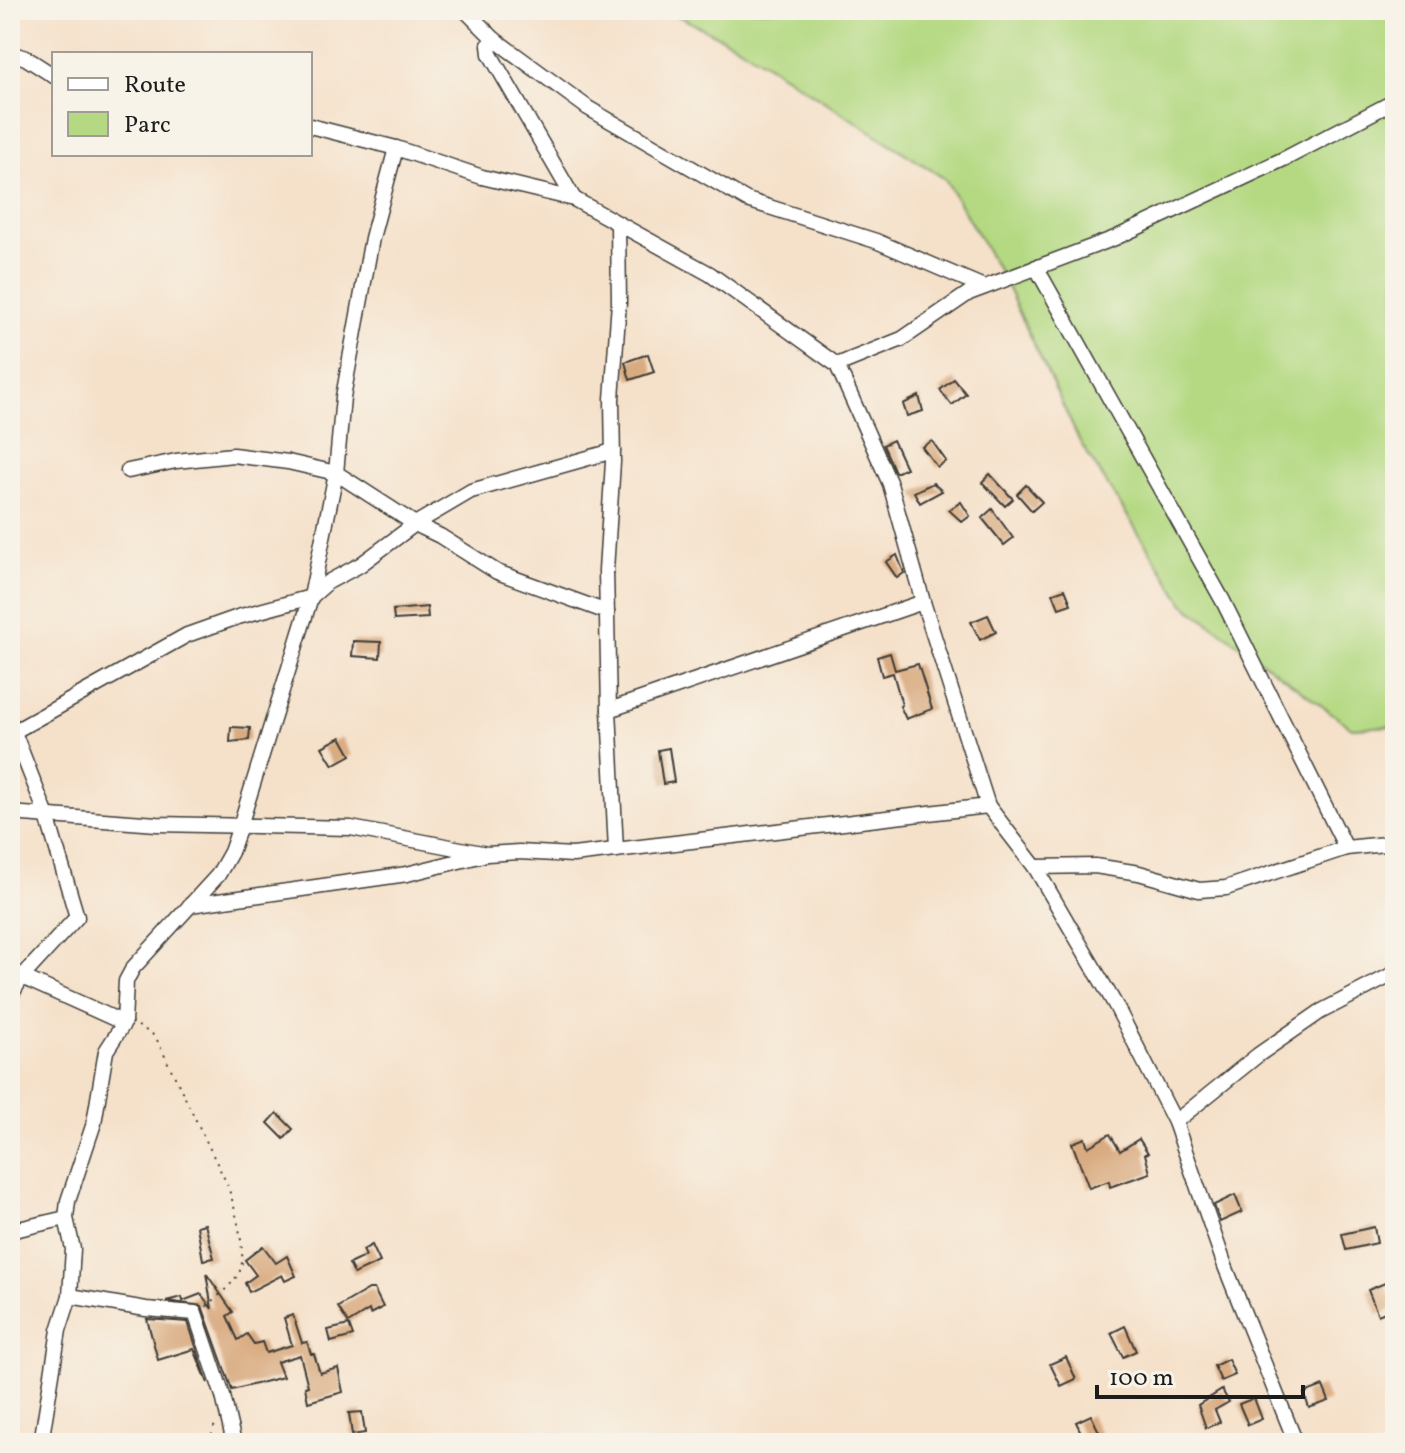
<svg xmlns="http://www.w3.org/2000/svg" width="1405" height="1453" font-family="Vollkorn,serif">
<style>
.green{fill:#b4d982;stroke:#687a4f;stroke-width:2}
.building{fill:#d9ab81}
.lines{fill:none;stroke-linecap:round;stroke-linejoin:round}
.minor-casing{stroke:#3d3a36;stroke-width:17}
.path{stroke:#3d3a36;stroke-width:2;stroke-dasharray:2 6;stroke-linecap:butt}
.minor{stroke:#fff;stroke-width:14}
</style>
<rect width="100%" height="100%" fill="#f7f3e8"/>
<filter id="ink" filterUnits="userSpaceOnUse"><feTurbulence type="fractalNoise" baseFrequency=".0125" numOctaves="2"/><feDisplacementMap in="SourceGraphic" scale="16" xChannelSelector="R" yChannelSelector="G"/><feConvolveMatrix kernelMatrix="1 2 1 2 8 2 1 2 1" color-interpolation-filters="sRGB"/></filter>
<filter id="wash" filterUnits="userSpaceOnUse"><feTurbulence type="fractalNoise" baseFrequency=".006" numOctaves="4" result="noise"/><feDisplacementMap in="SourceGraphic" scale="32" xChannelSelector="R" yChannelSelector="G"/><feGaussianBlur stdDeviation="1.8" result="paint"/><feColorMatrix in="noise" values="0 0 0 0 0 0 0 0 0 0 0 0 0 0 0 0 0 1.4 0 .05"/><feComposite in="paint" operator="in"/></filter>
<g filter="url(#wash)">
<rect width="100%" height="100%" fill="#f5e1ca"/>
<!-- green -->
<path class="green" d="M666,10H1395V726L1352,728L1184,604L1080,442L1003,278L945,179L738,46Z"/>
<g id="blocks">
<!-- building -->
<g class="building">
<path d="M648,354L654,372L630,380L625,362Z"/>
<path d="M954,379L966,394L952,405L940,390Z"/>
<path d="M919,396L923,411L907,416L903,404Z"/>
<path d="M893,440L906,468L898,472H895L883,445Z"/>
<path d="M932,441L946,461L937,467L922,447Z"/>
<path d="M990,474L1013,499L1005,506L982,482Z"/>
<path d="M933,483L942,491L920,503L914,492Z"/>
<path d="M1026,485L1042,502L1032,511L1017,494Z"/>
<path d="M961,502L970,516L962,522L949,510Z"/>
<path d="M992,509L1013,538L1004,545L982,518Z"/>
<path d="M897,555L904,573L897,578L886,562Z"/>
<path d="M1065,589L1071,604L1059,608L1053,593Z"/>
<path d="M427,607L428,618L394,620L393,610Z"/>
<path d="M988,615L996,632L980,640L971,622Z"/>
<path d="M353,641L381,642L380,658L352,656Z"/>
<path d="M890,653L895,670L918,664L932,709L906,719L900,706L902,705L893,673L882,676L877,657Z"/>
<path d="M231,727L250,728L249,740L230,742Z"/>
<path d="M341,737L351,755L333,765L322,747Z"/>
<path d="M669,748L674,782L663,784L658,750Z"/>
<path d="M277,1113L293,1129L284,1139L268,1123Z"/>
<path d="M1110,1134L1120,1151L1139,1139L1148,1153L1145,1154L1150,1173L1110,1187L1109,1181L1089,1188L1072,1143L1085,1138L1088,1147Z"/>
<path d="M1235,1195L1242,1212L1220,1222L1214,1205Z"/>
<path d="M205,1224L214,1258L203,1260L197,1226Z"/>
<path d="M1374,1227L1377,1243L1346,1250L1342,1234Z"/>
<path d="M372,1245L380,1262L354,1274L349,1264L366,1256L363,1250Z"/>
<path d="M263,1246L276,1263L287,1256L296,1276L285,1281L282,1275L249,1292L245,1283L256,1275L245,1260Z"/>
<path d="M206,1273L233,1312L227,1316L238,1340L247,1334L254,1344L262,1342L266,1353L292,1345L284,1318L293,1315L302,1343L307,1342L311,1354H314L320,1373L338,1368L343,1392L308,1402L305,1387L308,1386L300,1355L277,1362L283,1377L232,1390L202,1306L166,1301L182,1297L183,1301L201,1294L212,1309Z"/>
<path d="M1385,1283L1390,1296L1395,1294V1308L1378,1315L1368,1290Z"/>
<path d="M369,1289H374L383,1307L370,1314L369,1310L348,1323L338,1307Z"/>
<path d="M147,1319L188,1322L208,1383L194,1349L158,1360Z"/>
<path d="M349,1325L353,1336L331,1342L328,1330Z"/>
<path d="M1125,1326L1136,1351L1123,1357L1111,1333Z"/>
<path d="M1066,1357L1076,1379L1061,1386L1050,1364Z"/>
<path d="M1228,1359L1235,1375L1221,1381L1214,1366Z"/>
<path d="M1323,1386L1329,1401L1309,1408L1304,1393Z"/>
<path d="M1222,1390L1229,1402L1215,1410L1220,1422L1206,1428L1198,1405Z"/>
<path d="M1254,1398L1262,1419L1248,1425L1239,1404Z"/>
<path d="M362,1412L365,1433L352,1435L349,1413Z"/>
<path d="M1091,1415L1101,1436L1086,1443L1076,1422Z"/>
</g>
</g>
</g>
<g filter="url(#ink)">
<use href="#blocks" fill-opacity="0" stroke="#3d3a36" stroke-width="2"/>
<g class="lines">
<!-- minor casing -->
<g class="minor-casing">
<g id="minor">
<path d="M465,10L494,39L588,108L747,200L876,241L984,287"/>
<path d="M494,39L489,45L490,54L574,199"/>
<path d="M10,53L26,58L54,76"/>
<path d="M310,126L396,148L482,177L574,199L710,274L837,365L890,484L923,602L988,806L1035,867L1116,1006L1175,1122L1225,1266L1296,1443"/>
<path d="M1036,267L1223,601L1346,848"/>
<path d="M837,365L902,339L969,293L1115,238L1288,157L1395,101"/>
<path d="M128,471L176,461L233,455L288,462L336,473L415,524L440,536L497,572L607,612"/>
<path d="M609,710L606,570L613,462L612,399L619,302L618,225"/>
<path d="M10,722L47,816L77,917L22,977L10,972"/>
<path d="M15,731L187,635L238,617L311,597L328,582L360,565L415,524L471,491L613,451"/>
<path d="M10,813L157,824L351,828L487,854L519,852L573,855L988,806"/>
<path d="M616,850L609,710L923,602"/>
<path d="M1035,867L1095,866L1139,873L1199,890L1226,888L1346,848L1395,843"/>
<path d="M190,905L407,874L483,855"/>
<path d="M10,997L22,977L124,1023"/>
<path d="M1175,1122L1258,1055L1320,1012L1395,973"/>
<path d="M10,1231L66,1218"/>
<path d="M70,1296L146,1309L195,1313L223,1396L234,1443"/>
<path d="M41,1443L59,1330L70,1296L73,1249L66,1218L68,1201L94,1123L106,1051L124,1023L126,981L133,968L218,875L231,852L240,826L311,597L336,473L343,397L372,238L396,148"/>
</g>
</g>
<!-- path -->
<g class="path">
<path d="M138,1026L152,1034L157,1040L227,1184C234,1203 246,1249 241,1268C236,1283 217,1296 206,1307"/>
<path d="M209,1443L215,1424"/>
</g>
<!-- minor -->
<use href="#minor" class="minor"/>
</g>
</g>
<!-- margin -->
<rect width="1405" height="1453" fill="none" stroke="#f7f3e8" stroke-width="40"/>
<!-- legend -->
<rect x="52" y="52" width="260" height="104" fill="#f7f3e8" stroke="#9f9d96" stroke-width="2"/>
<rect x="68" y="78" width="40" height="12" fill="#ffffff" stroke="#9f9d96" stroke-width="2"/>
<text x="124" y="92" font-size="24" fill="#1c1c1c">Route</text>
<rect x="68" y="112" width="40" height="24" fill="#b4d982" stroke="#9f9d96" stroke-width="2"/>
<text x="124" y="132" font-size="24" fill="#1c1c1c">Parc</text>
<!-- scale -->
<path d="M1097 1385v12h206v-12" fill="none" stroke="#1c1c1c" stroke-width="4"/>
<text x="1109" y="1385" font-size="24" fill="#1c1c1c" stroke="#f7f3e8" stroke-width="6" paint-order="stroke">100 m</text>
</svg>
